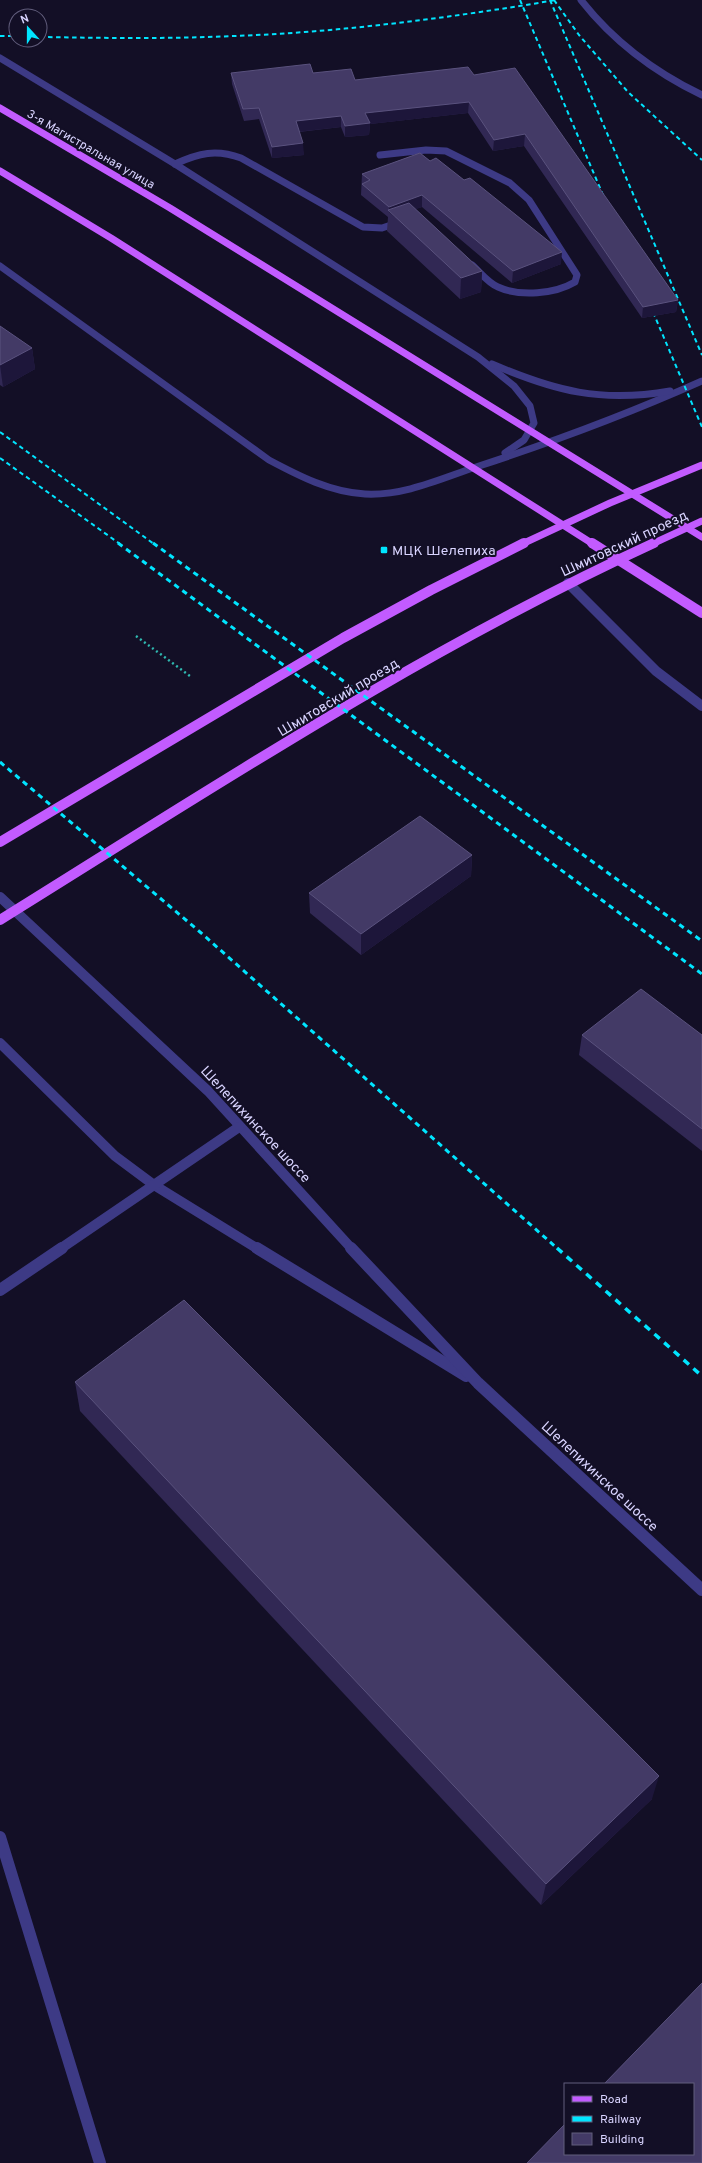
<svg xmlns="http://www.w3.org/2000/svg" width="702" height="2163" font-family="Overpass,sans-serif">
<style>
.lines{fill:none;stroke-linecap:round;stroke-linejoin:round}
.path{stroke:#2fb8b0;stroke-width:2.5;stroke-dasharray:2 3;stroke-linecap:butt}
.minor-far2{stroke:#3d3a85;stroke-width:7}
.minor-far1{stroke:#3d3a85;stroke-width:10}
.minor{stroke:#3d3a85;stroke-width:12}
.major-far1{stroke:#c25bff;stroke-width:7}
.major{stroke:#c25bff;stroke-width:10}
.rail-far2{stroke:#00e5ff;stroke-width:2;stroke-dasharray:4.5 3.5;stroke-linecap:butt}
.rail-far1{stroke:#00e5ff;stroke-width:3;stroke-dasharray:5.5 4.5;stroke-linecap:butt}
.rail{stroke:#00e5ff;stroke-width:3.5;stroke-dasharray:7 6;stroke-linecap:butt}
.wall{fill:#312854}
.shaded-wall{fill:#1d163a}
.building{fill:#433a66;stroke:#5a527e}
.poi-dot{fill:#00e5ff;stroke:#130f26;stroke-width:1.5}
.labels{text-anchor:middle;stroke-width:4;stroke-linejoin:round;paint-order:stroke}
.far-street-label{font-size:12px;fill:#d9d4ff;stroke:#130f26}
.street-label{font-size:14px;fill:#d9d4ff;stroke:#130f26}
.poi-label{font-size:14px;fill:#d9d4ff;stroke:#130f26;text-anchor:start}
</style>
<rect width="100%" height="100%" fill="#130f26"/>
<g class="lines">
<!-- path -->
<path class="path" d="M136,636L190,676"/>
<!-- minor-far2 -->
<g class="minor-far2">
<path d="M581,0C614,42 654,72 702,95"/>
<path d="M0,58L175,164L478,357L514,386L530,406L534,423L524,440L505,453"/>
<path d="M380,155L426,150L446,151L510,183L529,200L577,275L575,282C555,294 520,297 498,287C488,283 480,272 472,265"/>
<path d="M175,164C199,153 216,149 241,158L363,227L382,228L400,222"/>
<path d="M0,266L269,460C299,476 330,492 365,494C404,496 440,479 476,467C553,442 628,414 702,381"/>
<path d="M492,364C555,391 601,403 670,391"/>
</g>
<!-- minor-far1 -->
<g class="minor-far1">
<path d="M568,583L656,671L702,706"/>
<path d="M0,897L208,1091L352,1249"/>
<path d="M0,1043L115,1156L154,1185L258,1249"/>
<path d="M60,1249L239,1127"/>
</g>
<!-- minor -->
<g class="minor">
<path d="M257,1248L466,1376"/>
<path d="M351,1248L478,1383L702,1590"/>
<path d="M0,1290L62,1248"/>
<path d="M0,1837L100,2163"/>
</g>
<!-- major-far1 -->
<g class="major-far1">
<path d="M0,108L170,208L702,537"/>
<path d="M0,171L111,238L593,544"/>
<path d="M522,544L610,503L702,465"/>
<path d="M652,544L702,521"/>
</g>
<!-- major -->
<g class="major">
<path d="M592,543L702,613"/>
<path d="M0,842L343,638L431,590L524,543"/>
<path d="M0,920C214,787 425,648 654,543"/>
</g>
<!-- rail-far2 -->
<g class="rail-far2">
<path d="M520,0L606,202"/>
<path d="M550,0L702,355"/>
<path d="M554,0L579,35L628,92L702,160"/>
<path d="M0,36H16"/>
<path d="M40,37C105,38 169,39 234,36C342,32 449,18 556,0"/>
<path d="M650,305L702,427"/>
<path d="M0,432L154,544"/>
<path d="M0,458L120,544"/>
</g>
<!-- rail-far1 -->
<g class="rail-far1">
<path d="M118,543L702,974"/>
<path d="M153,543L702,941"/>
<path d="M0,762L200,932L558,1249"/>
</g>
<!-- rail -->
<path class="rail" d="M557,1248L702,1376"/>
</g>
<!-- wall -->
<g class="wall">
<path d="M231,73H313L355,80L474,75L678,300L676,312L642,318L524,146L493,151L468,113L370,124L369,135L345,137L341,127L299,132L304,155L272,158L259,119L244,121L232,84Z"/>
<path d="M420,153L561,264L512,283L422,207L415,209L482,271L481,292L460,299L387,231L388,217L361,195L362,174Z"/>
<path d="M0,326L32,348L35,369L3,387L0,385Z"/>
<path d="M472,855L471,876L361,955L310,913L309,893Z"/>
<path d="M582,1035H702V1151L579,1055Z"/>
<path d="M75,1382L652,1799L541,1905L80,1411Z"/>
</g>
<!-- shaded-wall -->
<g class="shaded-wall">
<path d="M469,102L468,113L370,124L369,135L345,137V126L365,113Z"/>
<path d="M341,116V127L296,132V121Z"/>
<path d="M525,134L524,146L493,151L494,140Z"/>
<path d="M303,143L304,155L272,158V147Z"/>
<path d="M422,195V207L395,217L389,212V207Z"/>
<path d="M562,252L561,264L512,283L513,271Z"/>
<path d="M482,271L481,292L460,299L461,278Z"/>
<path d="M678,300L676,312L642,318L643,307Z"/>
<path d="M32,348L35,369L3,387L0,365Z"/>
<path d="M472,855L471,876L361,955V934Z"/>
<path d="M659,1776L652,1799L541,1905L546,1884Z"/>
</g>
<!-- building -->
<g class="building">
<path d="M310,64L313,73L351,69L355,80L468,67L474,75L515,68L678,300L643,307L525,134L494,140L469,102L365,113L370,123L345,126L341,116L296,121L303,143L272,147L259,108L243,109L231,73Z"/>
<path d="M420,153L430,161L436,158L464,180L470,178L562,252L513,271L422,195L389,207L362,184L370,180L362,174Z"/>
<path d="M409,203L482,271L461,278L388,210Z"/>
<path d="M0,326L32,348L0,365Z"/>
<path d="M420,816L472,855L361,934L309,893Z"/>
<path d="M641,989L702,1035V1129L582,1035Z"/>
<path d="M184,1300L659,1776L546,1884L75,1382Z"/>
<path d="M702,1983V2163H527L565,2124V2154H693V2084H604Z"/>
</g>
<!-- markers -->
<rect class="poi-dot" x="380" y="546" width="8" height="8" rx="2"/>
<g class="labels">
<!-- far-street labels -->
<g class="far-street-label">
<text transform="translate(91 149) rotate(30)" y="4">3-я Магистральная улица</text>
</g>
<!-- street labels -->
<g class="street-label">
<text transform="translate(624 543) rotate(-25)" y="5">Шмитовский проезд</text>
<text transform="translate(338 697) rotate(-31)" y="5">Шмитовский проезд</text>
<text transform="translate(256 1124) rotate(47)" y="5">Шелепихинское шоссе</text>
<text transform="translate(600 1476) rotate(43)" y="5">Шелепихинское шоссе</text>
</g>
<!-- poi labels -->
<g class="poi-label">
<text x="392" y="555">МЦК Шелепиха</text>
</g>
</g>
<!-- legend -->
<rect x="564" y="2083" width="130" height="72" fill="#130f26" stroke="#625e7d"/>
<rect x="572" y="2096" width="20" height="6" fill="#c25bff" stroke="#625e7d"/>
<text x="600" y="2103" font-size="12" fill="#d9d4ff">Road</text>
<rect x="572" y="2116" width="20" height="6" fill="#00e5ff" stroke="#625e7d"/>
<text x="600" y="2123" font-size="12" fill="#d9d4ff">Railway</text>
<rect x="572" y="2133" width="20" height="12" fill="#433a66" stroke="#625e7d"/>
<text x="600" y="2143" font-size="12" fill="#d9d4ff">Building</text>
<!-- north arrow -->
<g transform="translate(28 28) rotate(339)"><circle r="19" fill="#130f26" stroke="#625e7d"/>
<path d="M0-3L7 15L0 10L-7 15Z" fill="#00e5ff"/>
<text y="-6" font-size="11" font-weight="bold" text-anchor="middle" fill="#d9d4ff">N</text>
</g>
</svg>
